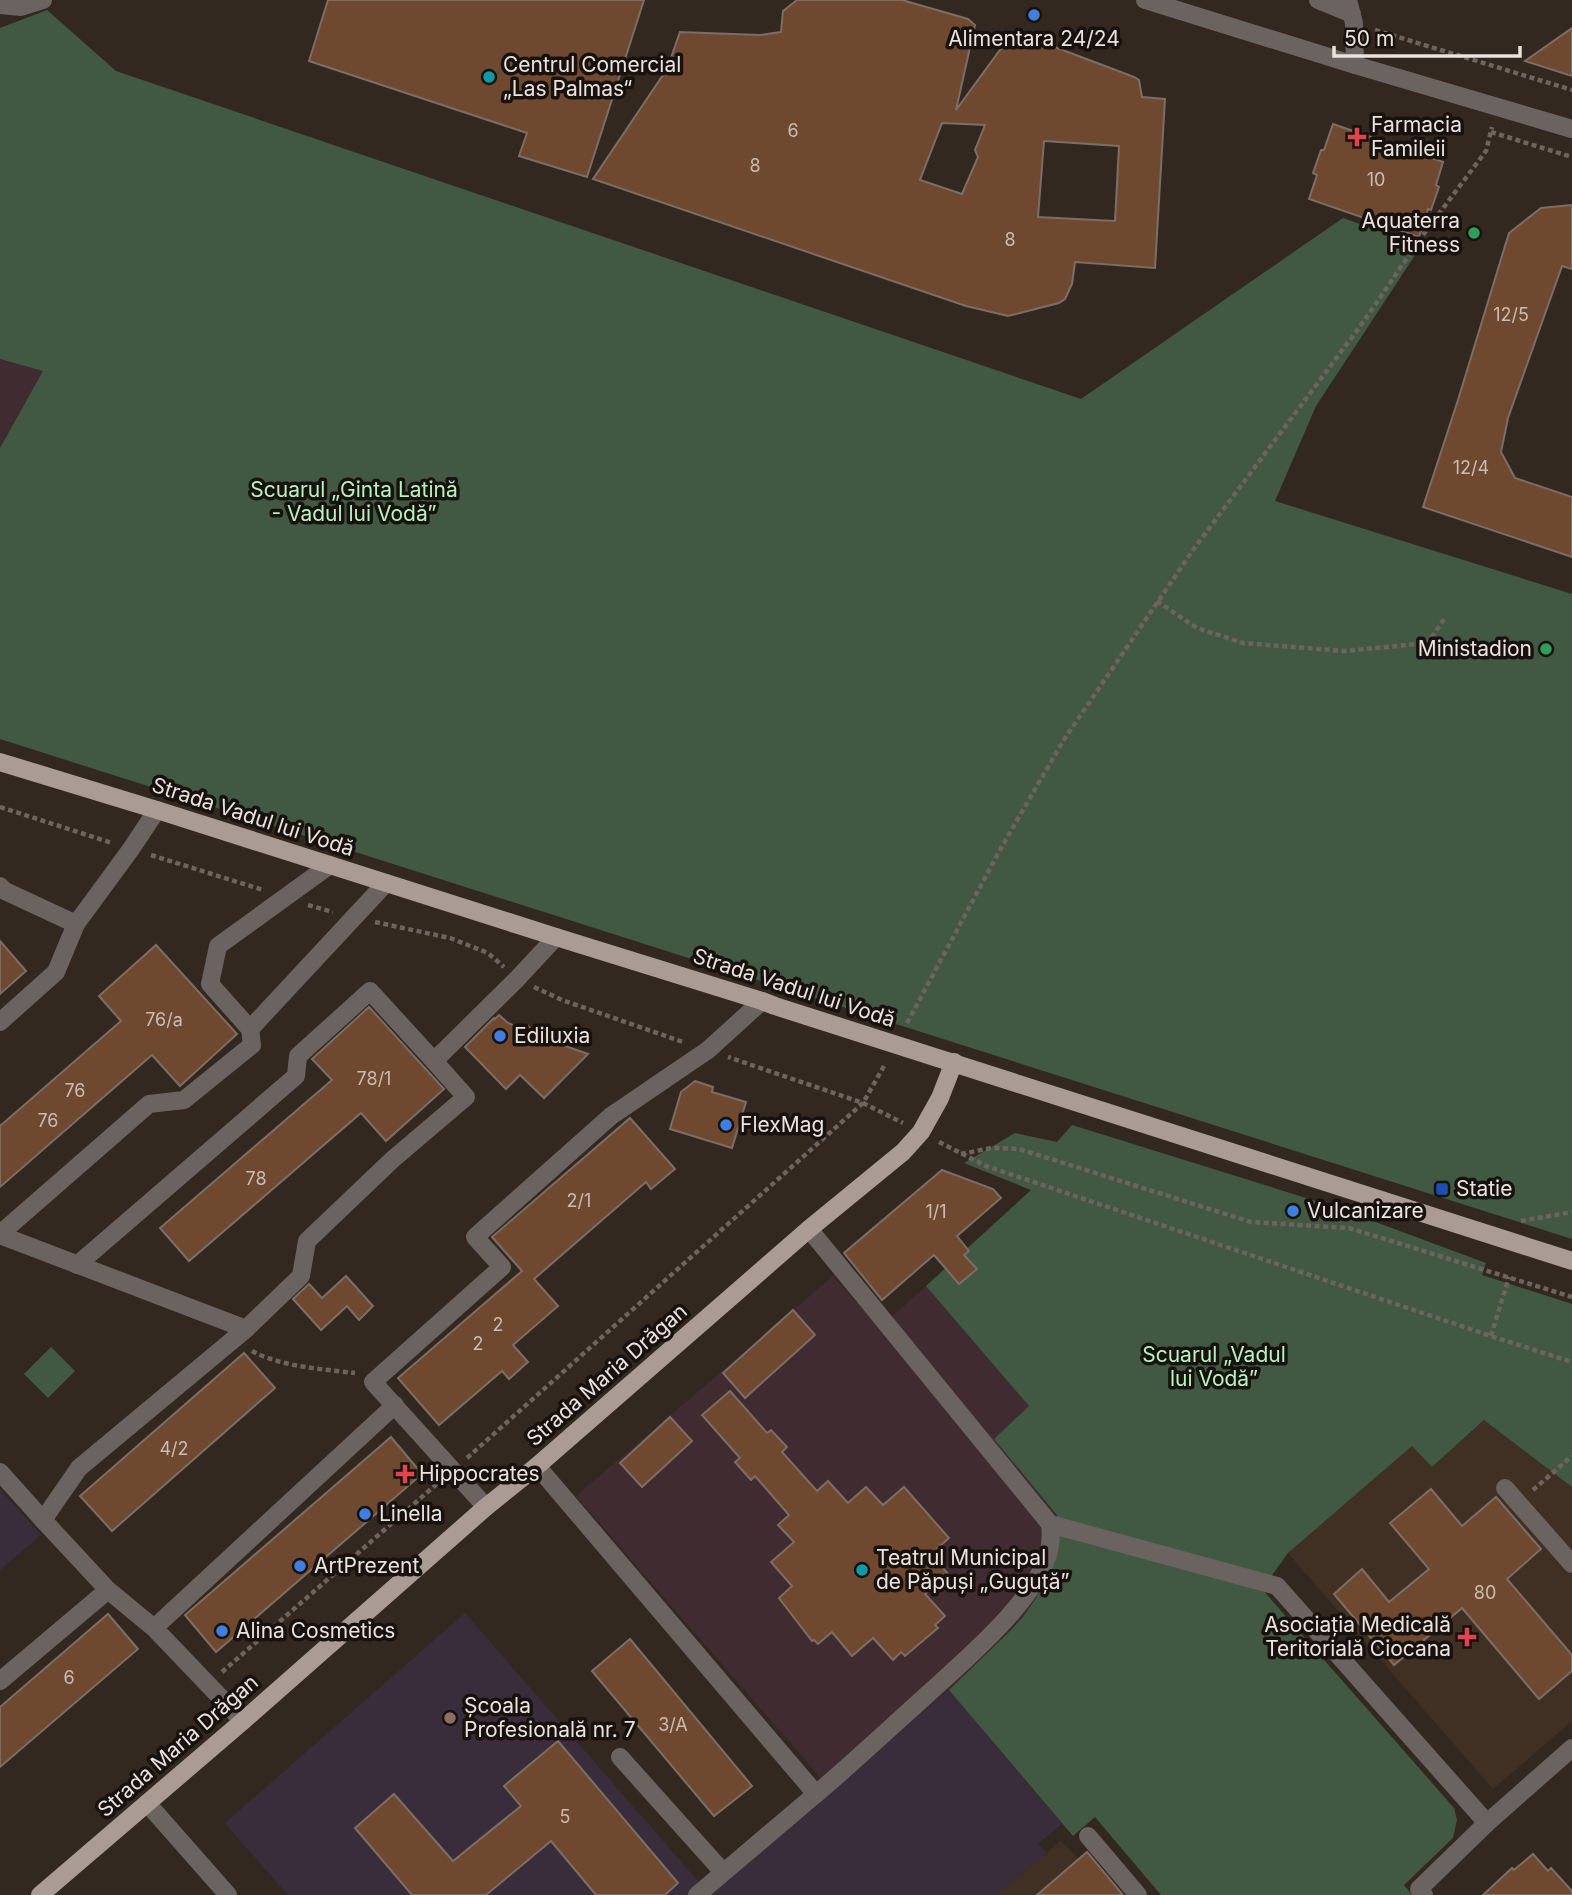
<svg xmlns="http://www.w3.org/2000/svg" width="1572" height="1895" font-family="Inter,sans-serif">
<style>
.commercial{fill:#3f2b30}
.built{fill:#403024}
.education{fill:#392d3b}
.green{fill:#415943}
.building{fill:#6f4830;stroke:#7c6d65;stroke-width:2;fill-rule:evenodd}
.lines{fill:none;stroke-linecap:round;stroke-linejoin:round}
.path{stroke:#6e645d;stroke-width:4.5;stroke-dasharray:5 3.5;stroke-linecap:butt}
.minor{stroke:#6a6360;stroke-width:18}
.major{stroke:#aa9c95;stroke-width:18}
.shop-dot{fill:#3f7fe0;stroke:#17120e;stroke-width:2.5}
.culture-dot{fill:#0f9aa8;stroke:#17120e;stroke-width:2.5}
.health-dot{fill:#e0444e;stroke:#17120e;stroke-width:2.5}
.leisure-dot{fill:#2e9e5b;stroke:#17120e;stroke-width:2.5}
.transit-dot{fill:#1a4fb4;stroke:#17120e;stroke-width:2.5}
.education-dot{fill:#8d6e63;stroke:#17120e;stroke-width:2.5}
.labels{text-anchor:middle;stroke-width:7;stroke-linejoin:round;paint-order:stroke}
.number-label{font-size:18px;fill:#cbbcb2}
.poi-label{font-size:21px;fill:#eae3dd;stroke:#17120e;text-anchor:start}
.park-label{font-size:21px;fill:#b6f3bd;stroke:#17120e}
.street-label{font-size:21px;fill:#eae3dd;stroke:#17120e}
</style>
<rect width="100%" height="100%" fill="#332820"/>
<!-- commercial -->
<g class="commercial">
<path d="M0,359L44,371L0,448Z"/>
<path d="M833,1276L879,1328L926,1286L1030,1407L994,1439L1057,1514L1053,1565L1036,1598L1023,1617L949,1690L832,1791L576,1496Z"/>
</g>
<!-- built -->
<g class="built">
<path d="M1485,1420L1572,1487V1721L1493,1789L1288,1553L1412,1446L1432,1467Z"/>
<path d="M1061,1841L1080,1860L1088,1854L1124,1895H996Z"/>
</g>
<!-- education -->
<g class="education">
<path d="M0,1489L41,1535L0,1570Z"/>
<path d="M465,1613L710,1895H288L225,1823Z"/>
<path d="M949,1690L1062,1824L1038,1844L1047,1853L996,1895H711Z"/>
</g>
<!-- green -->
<g class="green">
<path d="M47,10L116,71L1081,399L1343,218L1421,246L1316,406L1275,501L1572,594V1239L0,739V448L43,371L0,359V28Z"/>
<path d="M1072,1125L1335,1207L1486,1263L1482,1275L1572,1304V1487L1484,1420L1432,1467L1412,1446L1288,1553L1262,1589L1454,1808L1457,1820L1453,1838L1404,1885L1412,1895H1161L1095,1817L1073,1836L949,1690L1010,1631L1023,1617L1036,1598L1053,1565L1057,1515L994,1439L1029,1406L926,1286L1031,1190L964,1163L1015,1133L1057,1142Z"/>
<path d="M51,1347L75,1371L48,1398L24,1374Z"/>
</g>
<!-- building -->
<g class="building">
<path d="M328,0H644L587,177L519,156L527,133L309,61Z"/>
<path d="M797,0H902L968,19L975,25L956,110L1008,39L1015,32L1134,77L1139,80L1142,97L1165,99L1155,268L1075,262L1072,284L1065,299L1059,303L1008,316L966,306L593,179L667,69L680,32L760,35L781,32L783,11ZM942,123L985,125L975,150L978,157L962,194L920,180ZM1044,141L1119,146L1115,221L1038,217Z"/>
<path d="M1572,28V76L1525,61Z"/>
<path d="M1333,124L1443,162L1436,185L1439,187L1431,210L1428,209L1419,237L1309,199L1317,175L1313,173L1321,150H1324Z"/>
<path d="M1572,205V269L1562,266L1508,418L1501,452L1515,478L1572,497V557L1423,507L1458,400L1509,233L1541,208Z"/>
<path d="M0,941L26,971L0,994Z"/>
<path d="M156,945L237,1034L180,1086L152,1055L0,1187V1126L121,1021L99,996Z"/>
<path d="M369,1007L444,1089L386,1141L361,1113L189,1261L160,1228L332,1080L312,1059Z"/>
<path d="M499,1015L508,1023L524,1030L528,1026L536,1035L552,1041L556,1037L565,1046L588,1054L544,1098L520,1075L506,1089L465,1047L494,1018L495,1019Z"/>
<path d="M695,1081L713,1087L712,1092L746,1102L732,1148L670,1129L681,1092Z"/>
<path d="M630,1118L675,1169L651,1189L646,1182L534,1279L558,1306L513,1345L528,1362L509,1379L502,1371L439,1425L398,1378L522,1271L492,1237Z"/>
<path d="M942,1170L993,1189L1001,1198L957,1236L969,1251L964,1255L977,1269L959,1284L934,1255L882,1300L844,1253Z"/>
<path d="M346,1276L373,1306L359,1320L347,1306L321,1330L293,1299L309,1284L322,1298Z"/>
<path d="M793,1310L815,1335L745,1398L723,1373Z"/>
<path d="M244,1353L275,1388L112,1531L80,1496Z"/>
<path d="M730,1391L767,1433L771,1430L787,1447L782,1452L817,1491L828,1481L848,1503L866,1487L883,1505L904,1487L949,1538L931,1554L948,1574L925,1594L945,1616L935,1625L938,1628L905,1656L901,1652L893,1660L873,1638L852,1656L832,1632L818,1644L814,1640L812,1641L779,1598L792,1586L771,1562L794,1542L778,1525L789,1515L755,1476L751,1480L735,1462L740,1458L702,1415Z"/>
<path d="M670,1417L692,1441L642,1487L620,1463Z"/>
<path d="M391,1437L422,1474L216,1652L185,1615Z"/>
<path d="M1431,1489L1462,1526L1496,1497L1541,1549L1507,1579L1572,1655V1671L1539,1699L1462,1608L1394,1665L1334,1594L1362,1569L1389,1602L1429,1569L1390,1523Z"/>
<path d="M108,1614L138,1649L0,1767V1707Z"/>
<path d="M630,1639L752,1786L714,1816L592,1671Z"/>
<path d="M558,1741L678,1883L665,1895H596L551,1841L486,1895H412L355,1828L394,1794L453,1861L521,1806L504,1786Z"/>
<path d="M1087,1852L1123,1895H1037Z"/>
<path d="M1533,1854L1548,1871L1551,1868L1572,1891V1895H1483L1512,1868L1514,1870Z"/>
</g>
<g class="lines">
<!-- path -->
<g class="path">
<path d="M1375,30L1572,90"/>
<path d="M1491,132L1572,157"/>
<path d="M1157,601L1197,628L1243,643L1344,651L1428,643L1446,616"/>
<path d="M0,807L112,843"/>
<path d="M151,855L263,890"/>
<path d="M308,905L333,912"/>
<path d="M375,922L450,938L488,953L504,967"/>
<path d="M534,987L562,1000L683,1042"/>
<path d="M907,1023L1001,848L1063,741L1193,550L1364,321L1420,239L1486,151L1492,127"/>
<path d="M884,1066L863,1103L903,1123"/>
<path d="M939,1142L986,1166L1491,1336L1572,1362"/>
<path d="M961,1154L991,1148L1019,1149L1251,1222L1349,1228L1572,1297"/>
<path d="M1521,1221L1572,1212"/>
<path d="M1491,1336L1509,1277"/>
<path d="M252,1351C282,1367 321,1369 355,1373"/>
<path d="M467,1458L863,1103L728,1057"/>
<path d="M1533,1490L1572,1456"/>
<path d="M222,1672L439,1482"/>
</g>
<!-- minor -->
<g class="minor">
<path d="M1145,0L1355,65L1572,129"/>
<path d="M1318,0L1352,14"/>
<path d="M1348,0L1354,23L1355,65"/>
<path d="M0,5L21,7L43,0"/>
<path d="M0,886L5,891L76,924"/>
<path d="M0,1022L56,972L76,924L131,849L157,810"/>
<path d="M250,1029L386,883"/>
<path d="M809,1229L1050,1524L1277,1586L1487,1823"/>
<path d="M0,1234L149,1104L184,1100L252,1045L250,1029L210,984L218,946L330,865"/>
<path d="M0,1235L246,1329L79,1468L43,1520"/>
<path d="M77,1265L296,1076L298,1056L370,991L434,1061"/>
<path d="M246,1329L301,1276L307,1241L392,1160L466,1097L434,1061L517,979L556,937"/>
<path d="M537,1466L816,1794C854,1762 891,1727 929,1693C963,1662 1008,1623 1033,1585C1046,1565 1053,1548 1050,1524"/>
<path d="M0,1472L43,1520L108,1590L154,1628L243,1721"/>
<path d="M1505,1488L1572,1564"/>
<path d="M486,1507L373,1382L502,1267L475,1237L611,1116L708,1050L762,1001"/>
<path d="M154,1628L395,1405"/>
<path d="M0,1681L108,1590"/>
<path d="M620,1757L723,1872"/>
<path d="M147,1803L228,1895"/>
<path d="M1088,1836L1138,1895"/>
<path d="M697,1895L816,1794"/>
<path d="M1424,1895L1419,1889L1487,1823L1572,1748"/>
</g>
<!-- major -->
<g class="major">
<path d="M0,762L157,810L556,937L762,1001L775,1006L1572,1261"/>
<path d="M40,1895L243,1721L486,1507L537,1466L809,1229L903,1152L921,1132L940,1098L954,1062"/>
</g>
</g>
<!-- markers -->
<g class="shop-dot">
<circle cx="1034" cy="15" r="7"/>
<circle cx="500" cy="1036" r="7"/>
<circle cx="726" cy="1125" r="7"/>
<circle cx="1293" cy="1211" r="7"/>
<circle cx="365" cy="1514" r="7"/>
<circle cx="300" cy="1566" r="7"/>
<circle cx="222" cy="1631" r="7"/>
</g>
<g class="culture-dot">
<circle cx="489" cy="77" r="7"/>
<circle cx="862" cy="1570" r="7"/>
</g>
<g class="health-dot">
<path d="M1353.5 126.5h7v7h7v7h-7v7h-7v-7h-7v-7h7z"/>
<path d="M401.5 1463.5h7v7h7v7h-7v7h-7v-7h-7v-7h7z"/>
<path d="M1463.5 1626.5h7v7h7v7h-7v7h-7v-7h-7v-7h7z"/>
</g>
<g class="leisure-dot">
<circle cx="1474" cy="233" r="7"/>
<circle cx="1546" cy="649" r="7"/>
</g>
<rect class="transit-dot" x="1435" y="1182" width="14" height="14" rx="3.5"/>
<circle class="education-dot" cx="450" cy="1718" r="7"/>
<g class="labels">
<!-- number labels -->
<g class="number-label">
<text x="793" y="137">6</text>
<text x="755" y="172">8</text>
<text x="1376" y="186">10</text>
<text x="1010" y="246">8</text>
<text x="1511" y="321">12/5</text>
<text x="1471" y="474">12/4</text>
<text x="164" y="1026">76/a</text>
<text x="374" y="1085">78/1</text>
<text x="75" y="1097">76</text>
<text x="48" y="1127">76</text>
<text x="256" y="1185">78</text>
<text x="579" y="1207">2/1</text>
<text x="936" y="1218">1/1</text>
<text x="498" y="1331">2</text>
<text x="478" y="1350">2</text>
<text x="174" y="1455">4/2</text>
<text x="1485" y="1599">80</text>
<text x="69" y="1684">6</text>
<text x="673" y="1731">3/A</text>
<text x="565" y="1823">5</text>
</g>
<!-- poi labels -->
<g class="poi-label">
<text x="1034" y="46" text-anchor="middle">Alimentara 24/24</text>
<text x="503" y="72">Centrul Comercial<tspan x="503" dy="24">„Las Palmas“</tspan></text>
<text x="1371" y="132">Farmacia<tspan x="1371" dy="24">Famileii</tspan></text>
<text x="1460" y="228" text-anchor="end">Aquaterra<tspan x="1460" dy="24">Fitness</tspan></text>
<text x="1532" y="656" text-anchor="end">Ministadion</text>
<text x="514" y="1043">Ediluxia</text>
<text x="740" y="1132">FlexMag</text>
<text x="1456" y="1196">Statie</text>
<text x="1307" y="1218">Vulcanizare</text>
<text x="419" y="1481">Hippocrates</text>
<text x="379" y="1521">Linella</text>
<text x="876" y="1565">Teatrul Municipal<tspan x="876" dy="24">de Păpuși „Guguță”</tspan></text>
<text x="314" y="1573">ArtPrezent</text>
<text x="1451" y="1632" text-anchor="end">Asociația Medicală<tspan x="1451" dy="24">Teritorială Ciocana</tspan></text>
<text x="236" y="1638">Alina Cosmetics</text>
<text x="464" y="1713">Școala<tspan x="464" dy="24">Profesională nr. 7</tspan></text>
</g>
<!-- park labels -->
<g class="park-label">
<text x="354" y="497">Scuarul „Ginta Latină<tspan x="354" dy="24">- Vadul lui Vodă”</tspan></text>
<text x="1214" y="1362">Scuarul „Vadul<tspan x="1214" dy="24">lui Vodă”</tspan></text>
</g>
<!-- street labels -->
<g class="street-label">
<text transform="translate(253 817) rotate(18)" y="7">Strada Vadul lui Vodă</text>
<text transform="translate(794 988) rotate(18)" y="7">Strada Vadul lui Vodă</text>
<text transform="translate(607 1375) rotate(-41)" y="7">Strada Maria Drăgan</text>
<text transform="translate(178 1746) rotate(-41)" y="7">Strada Maria Drăgan</text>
</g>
</g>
<!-- scale -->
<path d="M1334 46v10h186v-10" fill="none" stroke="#eae3dd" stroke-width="3.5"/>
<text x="1344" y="46" font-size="21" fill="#eae3dd" stroke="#17120e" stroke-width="5" paint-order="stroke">50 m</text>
</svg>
